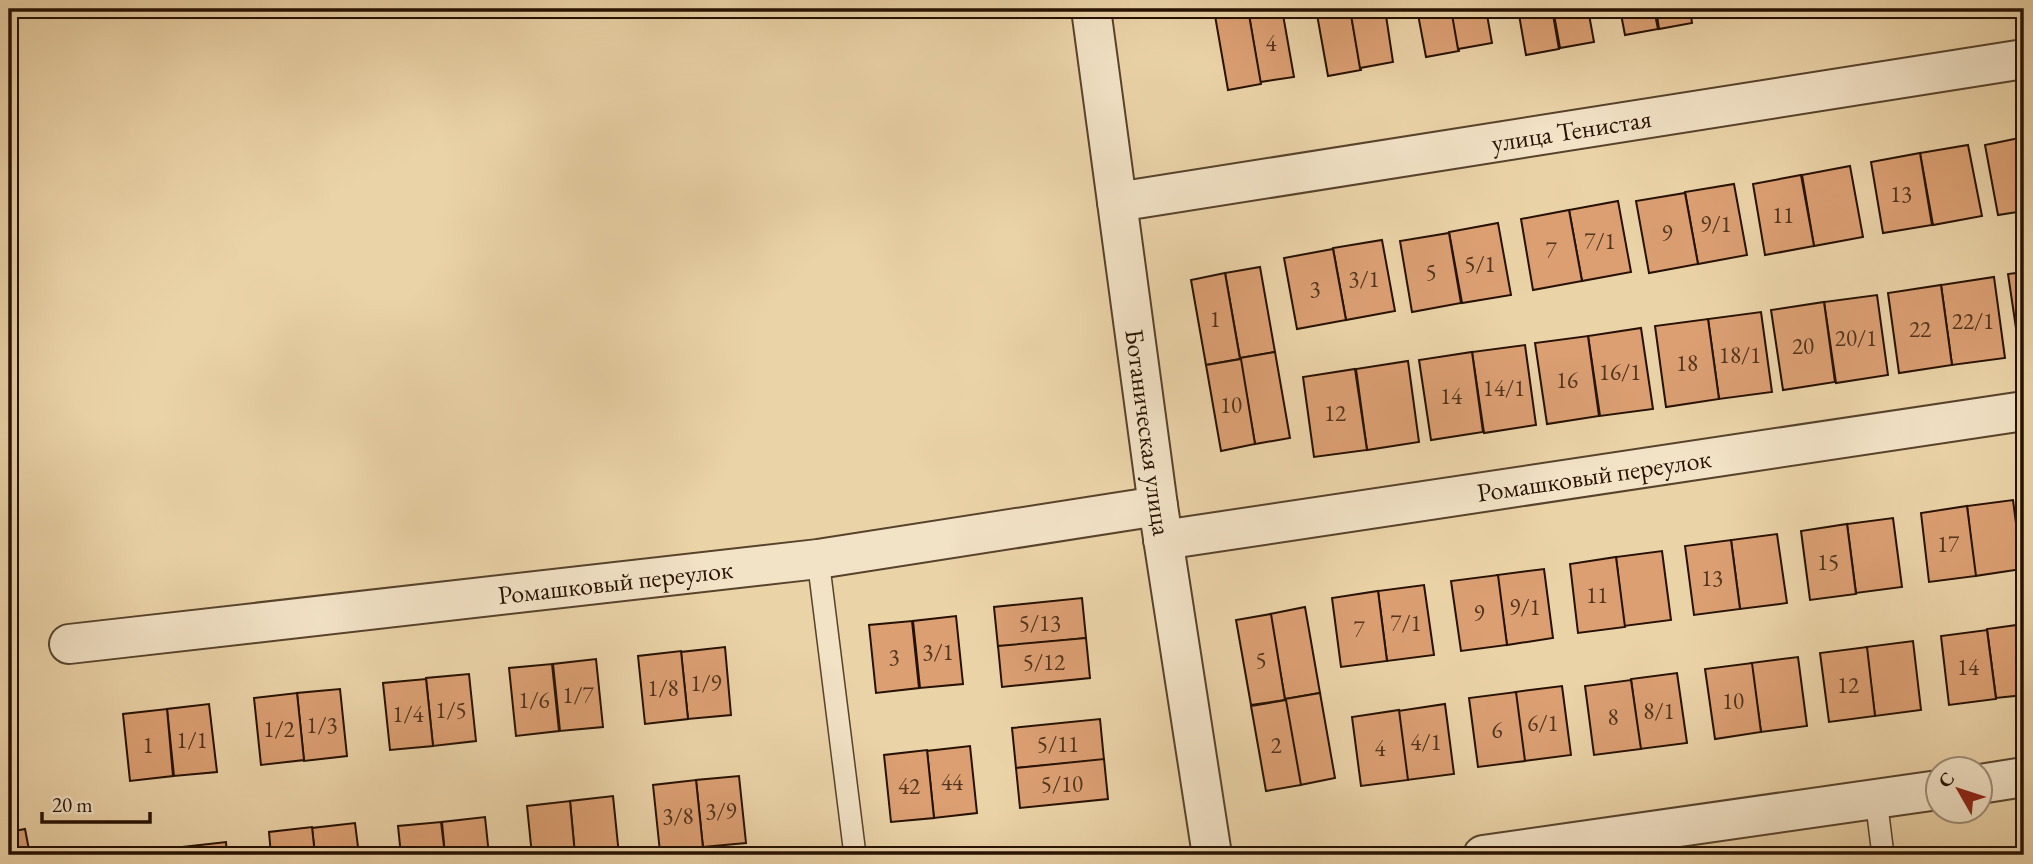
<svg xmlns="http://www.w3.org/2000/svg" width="2033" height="864" font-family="'EB Garamond',serif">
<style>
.building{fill:#db9f72;stroke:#261101;stroke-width:2}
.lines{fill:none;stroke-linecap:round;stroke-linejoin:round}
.service-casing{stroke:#57422b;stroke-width:24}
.minor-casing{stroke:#57422b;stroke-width:42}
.service{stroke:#f2e2c6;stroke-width:21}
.minor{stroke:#f2e2c6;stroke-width:38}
.labels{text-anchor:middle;stroke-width:5;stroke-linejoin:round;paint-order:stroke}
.number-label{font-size:23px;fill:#53341d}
.street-label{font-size:26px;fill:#261101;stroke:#f2e2c6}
</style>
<rect width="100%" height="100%" fill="#ebd3a8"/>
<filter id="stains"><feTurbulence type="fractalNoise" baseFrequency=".00286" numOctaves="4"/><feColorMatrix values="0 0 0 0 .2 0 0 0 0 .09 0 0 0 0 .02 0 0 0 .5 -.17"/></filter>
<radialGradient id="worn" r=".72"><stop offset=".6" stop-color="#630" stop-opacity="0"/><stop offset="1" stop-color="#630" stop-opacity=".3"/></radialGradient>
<!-- building -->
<g class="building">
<path d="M1248,9H1282L1294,77L1260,82Z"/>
<path d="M1248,9L1261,84L1228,90L1214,10Z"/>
<path d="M1316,9H1350L1361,70L1328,76Z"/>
<path d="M1350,9H1385L1393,62L1360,68Z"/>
<path d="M1417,9H1452L1459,51L1426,57Z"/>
<path d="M1451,9H1486L1492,43L1458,49Z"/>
<path d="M1518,9H1552L1559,49L1526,55Z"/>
<path d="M1553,9H1588L1594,42L1560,48Z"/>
<path d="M1620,9H1654L1658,29L1625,35Z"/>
<path d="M1656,9H1690L1692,23L1659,29Z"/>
<path d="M1718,9H1747L1719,14Z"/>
<path d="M2024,137V211L1998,215L1985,145Z"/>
<path d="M1968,145L1982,216L1933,225L1920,153Z"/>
<path d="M1920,153L1932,225L1883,233L1871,162Z"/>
<path d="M1850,166L1863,237L1814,246L1802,175Z"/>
<path d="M1801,175L1814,246L1765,255L1753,184Z"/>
<path d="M1734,184L1747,255L1698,264L1685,192Z"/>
<path d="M1685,193L1698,264L1649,273L1636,201Z"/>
<path d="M1618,201L1631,272L1582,281L1569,210Z"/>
<path d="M1569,210L1582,281L1533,290L1521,219Z"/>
<path d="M1498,223L1511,295L1462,303L1449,232Z"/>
<path d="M1449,233L1461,303L1412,312L1400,241Z"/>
<path d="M1382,240L1395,311L1346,320L1333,248Z"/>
<path d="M1333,249L1346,320L1297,329L1284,258Z"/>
<path d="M1260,267L1275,352L1240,358L1225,273Z"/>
<path d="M2024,272V354L2020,355L2008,274Z"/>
<path d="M1225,273L1240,359L1206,365L1191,280Z"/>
<path d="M1994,277L2005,358L1952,365L1941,285Z"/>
<path d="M1941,285L1952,365L1899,373L1888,293Z"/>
<path d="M1877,295L1888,375L1836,383L1824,302Z"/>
<path d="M1824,302L1835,382L1783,390L1771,310Z"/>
<path d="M1761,312L1772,392L1719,399L1708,319Z"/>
<path d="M1708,319L1719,399L1666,407L1655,326Z"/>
<path d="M1641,328L1653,409L1600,416L1588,336Z"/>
<path d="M1588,336L1599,416L1547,424L1535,343Z"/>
<path d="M1525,345L1536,425L1484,433L1472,352Z"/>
<path d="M1275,352L1290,438L1255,444L1240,358Z"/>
<path d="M1472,352L1483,432L1431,440L1419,360Z"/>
<path d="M1241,359L1255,444L1221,451L1206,365Z"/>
<path d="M1408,361L1419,442L1367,450L1356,369Z"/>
<path d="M1355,369L1367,450L1314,457L1303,377Z"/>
<path d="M2013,500L2022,569L1975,576L1967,506Z"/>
<path d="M1967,506L1976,576L1929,582L1921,513Z"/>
<path d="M1893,518L1902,587L1856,593L1847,524Z"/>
<path d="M1847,524L1856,594L1810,600L1801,531Z"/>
<path d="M1777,534L1787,603L1740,609L1731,540Z"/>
<path d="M1731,540L1740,609L1694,615L1685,546Z"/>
<path d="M1662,551L1671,620L1624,626L1616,557Z"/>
<path d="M1616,557L1625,627L1578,633L1570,564Z"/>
<path d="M1544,569L1553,638L1507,645L1497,575Z"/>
<path d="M1498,575L1507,645L1461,651L1451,581Z"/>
<path d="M1424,585L1434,655L1387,661L1378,591Z"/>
<path d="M1378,591L1387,661L1341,667L1332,598Z"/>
<path d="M1082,598L1086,638L998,647L994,607Z"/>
<path d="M1305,607L1320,693L1285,699L1270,614Z"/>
<path d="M1271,614L1285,700L1251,705L1236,620Z"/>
<path d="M956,616L963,684L920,688L913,621Z"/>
<path d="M912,621L919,688L876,693L869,625Z"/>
<path d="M2024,624V695L1996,698L1987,629Z"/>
<path d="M1987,630L1996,699L1949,705L1941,636Z"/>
<path d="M1086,638L1090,678L1002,687L998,646Z"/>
<path d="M1913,641L1921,710L1875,716L1866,647Z"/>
<path d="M725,647L731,715L688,719L681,652Z"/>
<path d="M1867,647L1875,716L1829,722L1820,653Z"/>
<path d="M681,651L688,719L645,724L638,656Z"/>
<path d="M1798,657L1807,726L1761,732L1751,663Z"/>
<path d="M596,659L603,727L560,731L553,664Z"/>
<path d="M1752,663L1761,732L1715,739L1705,669Z"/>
<path d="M552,664L559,731L516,736L509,668Z"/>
<path d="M1677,673L1687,743L1640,749L1631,679Z"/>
<path d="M469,674L476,741L433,746L426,678Z"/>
<path d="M426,679L433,746L390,750L383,683Z"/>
<path d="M1631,680L1641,749L1594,755L1585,686Z"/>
<path d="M1562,686L1571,755L1524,761L1515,692Z"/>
<path d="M340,689L347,756L304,761L297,693Z"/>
<path d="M1516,692L1525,761L1478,767L1469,698Z"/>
<path d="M297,693L304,760L261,765L254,698Z"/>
<path d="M1320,693L1335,778L1300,785L1285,699Z"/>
<path d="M1286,700L1301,785L1266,791L1251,706Z"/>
<path d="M209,704L217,772L174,776L167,709Z"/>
<path d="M1445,704L1454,774L1407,780L1398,711Z"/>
<path d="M167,709L173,776L130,781L123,714Z"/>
<path d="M1399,710L1408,780L1361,786L1352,717Z"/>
<path d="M1100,719L1104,760L1016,768L1012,728Z"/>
<path d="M970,746L977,813L934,818L927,751Z"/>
<path d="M927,750L934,818L891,822L884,755Z"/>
<path d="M1104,759L1108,799L1020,808L1016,768Z"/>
<path d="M739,776L746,843L703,847L696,780Z"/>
<path d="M696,780L703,848L660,852L653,785Z"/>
<path d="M613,796L619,855H575L570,801Z"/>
<path d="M570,801L575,855H532L527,806Z"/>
<path d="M485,817L489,855H445L442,822Z"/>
<path d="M441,822L445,855H401L398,826Z"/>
<path d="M355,823L359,855H315L312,828Z"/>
<path d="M312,827L315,855H271L269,832Z"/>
<path d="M25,829L30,855H9V832Z"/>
<path d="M226,842L227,855H184L183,847Z"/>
<path d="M182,847L183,855H139V851Z"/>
<path d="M1112,849V855H1050Z"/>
</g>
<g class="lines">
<!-- service casing -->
<g class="service-casing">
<g id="service">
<path d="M818,559L855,855"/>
<path d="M1876,799L1883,855"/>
</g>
</g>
<!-- minor casing -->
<g class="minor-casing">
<g id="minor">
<path id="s1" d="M1091,9L1158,506L1212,855"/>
<path id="s2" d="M1117,202L2024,59"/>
<path id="s3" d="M1163,540L2024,411"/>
<path id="s4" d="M69,644L818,559L1158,506"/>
<path d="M1980,784L2024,777"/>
<path d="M1483,855L1938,790"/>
</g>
</g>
<!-- service -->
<use href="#service" class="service"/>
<!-- minor -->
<use href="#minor" class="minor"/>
</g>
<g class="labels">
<!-- number labels -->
<g class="number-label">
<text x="1271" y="51">4</text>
<text x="1901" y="202">13</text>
<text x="1783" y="223">11</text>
<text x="1716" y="232">9/1</text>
<text x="1667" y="241">9</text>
<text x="1600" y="249">7/1</text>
<text x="1551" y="258">7</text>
<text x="1480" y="272">5/1</text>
<text x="1431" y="280">5</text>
<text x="1364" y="287">3/1</text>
<text x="1315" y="297">3</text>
<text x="1215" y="327">1</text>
<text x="1973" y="329">22/1</text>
<text x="1920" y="337">22</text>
<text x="1856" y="346">20/1</text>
<text x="1803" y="354">20</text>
<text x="1740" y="363">18/1</text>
<text x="1687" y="371">18</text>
<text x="1620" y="380">16/1</text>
<text x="1567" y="388">16</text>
<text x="1504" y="396">14/1</text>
<text x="1451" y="404">14</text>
<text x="1231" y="413">10</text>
<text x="1335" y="421">12</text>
<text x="1948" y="552">17</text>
<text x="1828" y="570">15</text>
<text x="1712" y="586">13</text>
<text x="1597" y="603">11</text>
<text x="1525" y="615">9/1</text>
<text x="1479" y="621">9</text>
<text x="1040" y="631">5/13</text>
<text x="1406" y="631">7/1</text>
<text x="1359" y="637">7</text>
<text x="938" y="660">3/1</text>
<text x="894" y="665">3</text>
<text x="1261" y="668">5</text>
<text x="1044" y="670">5/12</text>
<text x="1968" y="675">14</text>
<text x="706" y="691">1/9</text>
<text x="1848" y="693">12</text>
<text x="663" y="696">1/8</text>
<text x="578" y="703">1/7</text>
<text x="534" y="708">1/6</text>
<text x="1733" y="709">10</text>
<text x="451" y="718">1/5</text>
<text x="1659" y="719">8/1</text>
<text x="408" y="722">1/4</text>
<text x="1613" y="725">8</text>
<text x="1543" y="731">6/1</text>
<text x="322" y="733">1/3</text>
<text x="279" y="737">1/2</text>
<text x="1497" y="738">6</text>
<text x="192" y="748">1/1</text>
<text x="1426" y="750">4/1</text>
<text x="1058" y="752">5/11</text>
<text x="148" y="753">1</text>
<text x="1276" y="753">2</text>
<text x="1380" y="756">4</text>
<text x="952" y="790">44</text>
<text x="1062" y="792">5/10</text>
<text x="909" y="794">42</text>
<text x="721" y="819">3/9</text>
<text x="678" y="824">3/8</text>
</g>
<!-- street labels -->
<g class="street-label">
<text dy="9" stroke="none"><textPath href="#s2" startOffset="460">улица Тенистая</textPath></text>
<text dy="9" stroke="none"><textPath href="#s1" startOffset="427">Ботаническая улица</textPath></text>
<text dy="9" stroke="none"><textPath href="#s3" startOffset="436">Ромашковый переулок</textPath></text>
<text dy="9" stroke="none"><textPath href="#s4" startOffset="550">Ромашковый переулок</textPath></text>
</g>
</g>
<!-- margin -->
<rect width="2033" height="864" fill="none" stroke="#ebd3a8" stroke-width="35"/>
<rect x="10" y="10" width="2012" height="843" fill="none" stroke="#261101" stroke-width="3.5"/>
<rect x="18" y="18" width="1998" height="829" fill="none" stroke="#261101" stroke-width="2"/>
<!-- north arrow -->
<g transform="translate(1959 790) rotate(309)"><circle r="33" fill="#f2e2c6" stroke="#a08e77" stroke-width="2"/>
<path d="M0-5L12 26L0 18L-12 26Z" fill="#8f2418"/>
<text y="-10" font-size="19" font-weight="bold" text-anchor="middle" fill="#261101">С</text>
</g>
<!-- scale -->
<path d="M42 812v10h108v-10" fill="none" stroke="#261101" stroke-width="3.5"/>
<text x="52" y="812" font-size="21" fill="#261101" stroke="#f2e2c6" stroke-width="5" paint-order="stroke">20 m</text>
<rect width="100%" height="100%" filter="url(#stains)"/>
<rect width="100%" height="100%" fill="url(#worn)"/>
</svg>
